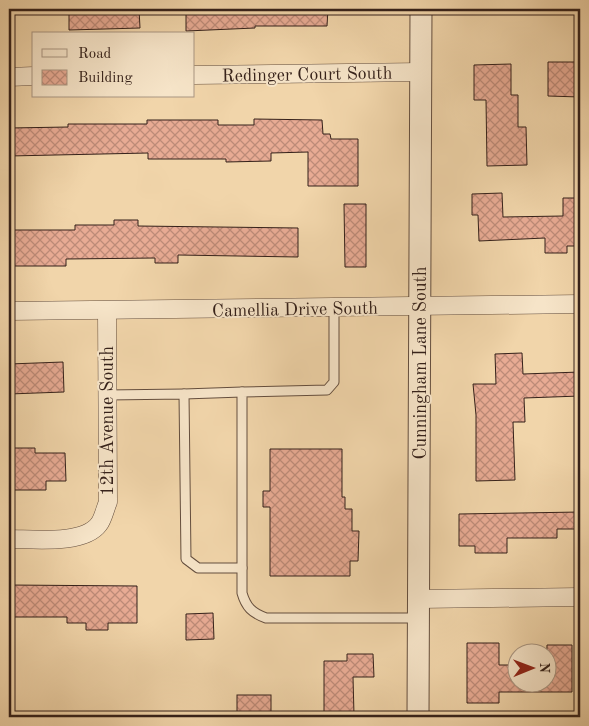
<svg xmlns="http://www.w3.org/2000/svg" width="589" height="726" font-family="'Old Standard TT',serif">
<style>
.building{fill:url(#building-cross-hatch);stroke:#35211a}
.lines{fill:none;stroke-linecap:round;stroke-linejoin:round}
.service-casing{stroke:#644e3e;stroke-width:11}
.minor-casing{stroke:#644e3e;stroke-width:19}
.tertiary-casing{stroke:#644e3e;stroke-width:23}
.service{stroke:#f6e4c8;stroke-width:9}
.minor{stroke:#f6e4c8;stroke-width:18}
.tertiary{stroke:#f6e4c8;stroke-width:21}
.labels{text-anchor:middle;stroke-width:4;stroke-linejoin:round;paint-order:stroke}
.street-label{font-size:18px;fill:#35211a;stroke:#f6e4c8}
</style>
<defs>
<pattern id="building-cross-hatch" width="8" height="8" patternUnits="userSpaceOnUse" patternTransform="scale(1.25)"><rect width="8" height="8" fill="#e8ab94"/><path d="M0 0l8 8M0 8l8-8" fill="none" stroke="#bd8b78"/></pattern>
</defs>
<rect width="100%" height="100%" fill="#f1d5aa"/>
<filter id="stains"><feTurbulence type="fractalNoise" baseFrequency=".004" numOctaves="4"/><feColorMatrix values="0 0 0 0 .2 0 0 0 0 .09 0 0 0 0 .02 0 0 0 .5 -.17"/></filter>
<radialGradient id="worn" r=".72"><stop offset=".6" stop-color="#630" stop-opacity="0"/><stop offset="1" stop-color="#630" stop-opacity=".3"/></radialGradient>
<!-- building -->
<g class="building">
<path d="M69,9H139L140,28L69,30Z"/>
<path d="M186,9H328L327,26H255V28L186,31Z"/>
<path d="M548,62H580V97L548,96Z"/>
<path d="M511,64V95H518V127H526L527,165L487,166L486,100H474V65Z"/>
<path d="M254,119L322,120L323,134H330L331,139H358V186H308V152L271,153V161L226,162V159H148V153L9,156V128L68,127V124H147V120H218V125H254Z"/>
<path d="M502,193L503,217L563,216V198H580V246H567V253H545V238L479,241L478,215H472V194Z"/>
<path d="M344,204H366V267H345Z"/>
<path d="M114,220H138V226L298,228V257L178,255V263H155V258L66,259V266H9V230H75V225H114Z"/>
<path d="M522,353L523,374L580,372V396L524,398L525,422H513L515,480L476,481V415L473,384H496L495,354Z"/>
<path d="M63,362L64,392L9,394V364Z"/>
<path d="M9,448H35V453H65L66,481H46V490H9Z"/>
<path d="M270,449H342V497H345V509H352V531H359L358,561H350V576H270V507H263V491H270Z"/>
<path d="M580,512V529H557V538H507V553H475V546H459V514Z"/>
<path d="M9,585L137,586V623H108V630H86V623H67V617H9Z"/>
<path d="M213,613L214,639L186,640V614Z"/>
<path d="M467,643H499V665H516V684H546L547,645H572V692H499V703H467Z"/>
<path d="M347,654H373L374,677H353L354,715H324V661H347Z"/>
<rect x="237" y="695" width="34" height="22"/>
</g>
<g class="lines">
<!-- service casing -->
<g class="service-casing">
<g id="service">
<path d="M334,308V382L327,390L242,392V593C246,607 252,613 266,618H418"/>
<path d="M184,394L242,392"/>
<path d="M107,395L184,394L186,559L198,568H242"/>
</g>
</g>
<!-- minor casing -->
<g class="minor-casing">
<g id="minor">
<path d="M194,75L421,72"/>
<path d="M9,77L34,76"/>
<path d="M9,311L580,304"/>
<path d="M9,539C33,539 84,545 99,524C103,519 105,509 108,502L107,311"/>
<path d="M419,599L580,597"/>
</g>
</g>
<!-- tertiary casing -->
<g class="tertiary-casing">
<path id="tertiary" d="M418,717L421,9"/>
</g>
<!-- service -->
<use href="#service" class="service"/>
<!-- minor -->
<use href="#minor" class="minor"/>
<!-- tertiary -->
<use href="#tertiary" class="tertiary"/>
</g>
<g class="labels">
<!-- street labels -->
<g class="street-label">
<text transform="translate(307 74) rotate(-1)" y="6">Redinger Court South</text>
<text transform="translate(295 309) rotate(-1)" y="6">Camellia Drive South</text>
<text transform="translate(420 363) rotate(-90)" y="6">Cunningham Lane South</text>
<text transform="translate(107 421) rotate(-90)" y="6">12th Avenue South</text>
</g>
</g>
<!-- margin -->
<rect width="589" height="726" fill="none" stroke="#f1d5aa" stroke-width="30"/>
<rect x="10" y="10" width="569" height="706" fill="none" stroke="#35211a" stroke-width="2.5"/>
<rect x="15" y="15" width="559" height="696" fill="none" stroke="#35211a"/>
<!-- legend -->
<rect x="32" y="32" width="162" height="65" fill="#f6e4c8" stroke="#a99682"/>
<rect x="42" y="49" width="25" height="8" fill="#f6e4c8" stroke="#a99682"/>
<text x="78" y="58" font-size="15" fill="#35211a">Road</text>
<rect x="42" y="70" width="25" height="15" fill="url(#building-cross-hatch)" stroke="#a99682"/>
<text x="78" y="82" font-size="15" fill="#35211a">Building</text>
<!-- north arrow -->
<g transform="translate(532 668) rotate(89)"><circle r="24" fill="#f6e4c8" stroke="#a99682"/>
<path d="M0-4L9 19L0 12L-9 19Z" fill="#8f2418"/>
<text y="-8" font-size="14" font-weight="bold" text-anchor="middle" fill="#35211a">N</text>
</g>
<rect width="100%" height="100%" filter="url(#stains)"/>
<rect width="100%" height="100%" fill="url(#worn)"/>
</svg>
